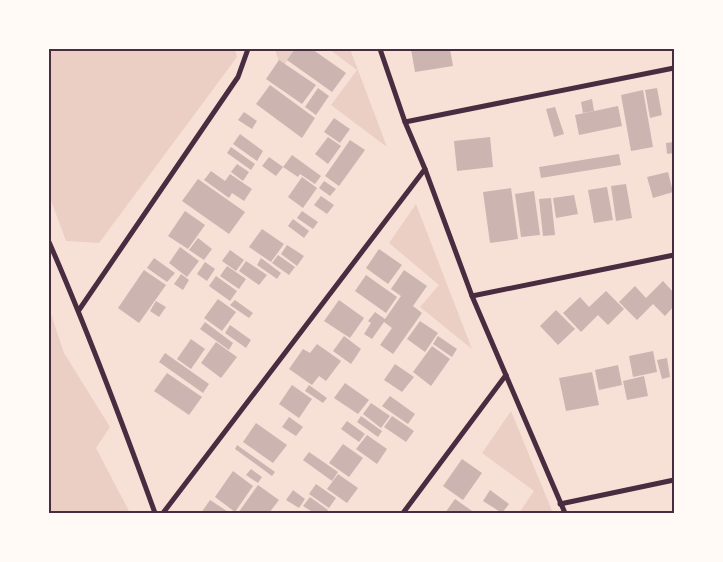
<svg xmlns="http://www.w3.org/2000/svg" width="723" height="562" font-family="'Times New Roman',serif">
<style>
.green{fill:#ebcfc5}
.building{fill:#ccb4b1}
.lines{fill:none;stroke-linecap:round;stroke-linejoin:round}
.minor{stroke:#4a2c40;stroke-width:5}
.neatline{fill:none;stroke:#4a2c40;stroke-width:2}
</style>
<rect width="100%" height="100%" fill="#f7e1d7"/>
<!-- green -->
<g class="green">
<path d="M49,49H235L237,57L99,243L66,241L49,195Z"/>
<path d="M275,49H296L281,69Z"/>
<path d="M329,49H350L387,147L331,105L357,70Z"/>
<path d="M416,204L472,349L420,307L439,285L389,243Z"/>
<path d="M49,308L64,353L110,427L96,448L130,513H49Z"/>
<path d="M511,411L553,513H519L534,491L482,453Z"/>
</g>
<!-- building -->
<g class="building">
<path d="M295,49H312L346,73L332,92L287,60Z"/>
<path d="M411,49H450L453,66L415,72Z"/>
<path d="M279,60L316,85L302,104L266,79Z"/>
<path d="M270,85L315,118L302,138L256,104Z"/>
<path d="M318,88L329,96L316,115L305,107Z"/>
<path d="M657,88L662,115L650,118L645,90Z"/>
<path d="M643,90L653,147L631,151L621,95Z"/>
<path d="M592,99L594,111L583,113L581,102Z"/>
<path d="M618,106L622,126L579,135L575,115Z"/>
<path d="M555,107L564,134L554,137L546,109Z"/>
<path d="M244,112L257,121L252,129L238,120Z"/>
<path d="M334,118L350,129L340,143L324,132Z"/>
<path d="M240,134L263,151L257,161L233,144Z"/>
<path d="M328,137L341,146L328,164L315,154Z"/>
<path d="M490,137L493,167L457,171L454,141Z"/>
<path d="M350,140L365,150L339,186L325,176Z"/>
<path d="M674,142V153L667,154L666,143Z"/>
<path d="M231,147L255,164L251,170L227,153Z"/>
<path d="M619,154L621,165L541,178L539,167Z"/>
<path d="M292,155L321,176L315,184L300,174L298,177L283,167Z"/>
<path d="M269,157L283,167L276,176L262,166Z"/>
<path d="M237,164L249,172L243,181L231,172Z"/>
<path d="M211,171L225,181L230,174L252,189L244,201L232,193L229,198L204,180Z"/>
<path d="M668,172L673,192L653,198L647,177Z"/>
<path d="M302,177L317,188L303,208L288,197Z"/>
<path d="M198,179L245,212L229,234L182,201Z"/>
<path d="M324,181L336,189L330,196L319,188Z"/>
<path d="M626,184L632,218L616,221L611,186Z"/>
<path d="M607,187L613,220L594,223L588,190Z"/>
<path d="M511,188L518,239L490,243L483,192Z"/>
<path d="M534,191L540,235L521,237L515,194Z"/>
<path d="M574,195L578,214L556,218L553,198Z"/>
<path d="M321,196L334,205L327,214L314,205Z"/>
<path d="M551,198L555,235L543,236L539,199Z"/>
<path d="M185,211L205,225L188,249L168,236Z"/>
<path d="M302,211L318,222L313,229L297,218Z"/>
<path d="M293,219L309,231L304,238L288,226Z"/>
<path d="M262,229L284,244L271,262L249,247Z"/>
<path d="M198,238L212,249L204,260L189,250Z"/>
<path d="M287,245L304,256L297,266L281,254Z"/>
<path d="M180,247L199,261L187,277L169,263Z"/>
<path d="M379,249L402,265L388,284L366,268Z"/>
<path d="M230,250L244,260L236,271L222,261Z"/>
<path d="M278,255L295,267L289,275L272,263Z"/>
<path d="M154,258L175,273L167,282L147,268Z"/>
<path d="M261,258L281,273L277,279L257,265Z"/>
<path d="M246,261L267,275L259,285L239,271Z"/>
<path d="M205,262L215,269L207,281L197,274Z"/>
<path d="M227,266L246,279L239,289L220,276Z"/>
<path d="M144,270L166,285L139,323L118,308Z"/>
<path d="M404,270L427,286L413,306L422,313L393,354L380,345L392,328L384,322L372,339L364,334L371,323L368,321L375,312L385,319L401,296L391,289Z"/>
<path d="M181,274L189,280L183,290L174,284Z"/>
<path d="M366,275L397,297L386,313L355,291Z"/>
<path d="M216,276L237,291L230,301L209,286Z"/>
<path d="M663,281L674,293V306L665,316L653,304L637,320L619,302L635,286L646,298Z"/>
<path d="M606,291L624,309L608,325L598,315L581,332L563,313L580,297L589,307Z"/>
<path d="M218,299L236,312L222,331L204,318Z"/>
<path d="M235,300L253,313L249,318L230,305Z"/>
<path d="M339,300L364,318L350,338L324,321Z"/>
<path d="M156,301L166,307L159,317L150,311Z"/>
<path d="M556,310L575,329L558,345L540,326Z"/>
<path d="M420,321L438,333L425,352L407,339Z"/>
<path d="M205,322L233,343L229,350L200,329Z"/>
<path d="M230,325L251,340L246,348L225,333Z"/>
<path d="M344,336L361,349L351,364L333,351Z"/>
<path d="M438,336L457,349L452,357L433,344Z"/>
<path d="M191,339L205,349L191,369L177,359Z"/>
<path d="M216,342L237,357L221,378L201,363Z"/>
<path d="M317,344L341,361L326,381L319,376L312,385L289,369L303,349L310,353Z"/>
<path d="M432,346L450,359L431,386L413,372Z"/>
<path d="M653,351L657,372L633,377L629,356Z"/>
<path d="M165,353L209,384L203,393L159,362Z"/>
<path d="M667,358L670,377L662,379L657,360Z"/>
<path d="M395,364L414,377L402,392L384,380Z"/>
<path d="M618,365L622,385L599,390L595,370Z"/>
<path d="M592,372L599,405L566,411L559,378Z"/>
<path d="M167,373L202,397L189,415L154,391Z"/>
<path d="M644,376L648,396L627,400L623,381Z"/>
<path d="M345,383L369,400L358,414L334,398Z"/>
<path d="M292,385L312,399L299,418L279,404Z"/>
<path d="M309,385L327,398L323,403L305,391Z"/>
<path d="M390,396L415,414L408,424L382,406Z"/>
<path d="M371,403L390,416L381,428L363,414Z"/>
<path d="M361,416L382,431L378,437L357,422Z"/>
<path d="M392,416L414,431L406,442L384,427Z"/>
<path d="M289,417L303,427L296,436L282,427Z"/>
<path d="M347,421L365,434L359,442L341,429Z"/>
<path d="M256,423L287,445L273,463L243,442Z"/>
<path d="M367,435L387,449L377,464L356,449Z"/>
<path d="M343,444L363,458L349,477L329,463Z"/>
<path d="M237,445L275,472L272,476L235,449Z"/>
<path d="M309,452L338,472L332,481L303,460Z"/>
<path d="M462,459L482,473L463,500L443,486Z"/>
<path d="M251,469L262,477L258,483L246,475Z"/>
<path d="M233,471L253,486L235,512L215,497Z"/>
<path d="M338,474L358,488L347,503L327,489Z"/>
<path d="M316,484L336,498L329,508L309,494Z"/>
<path d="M258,485L279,500L269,513H238Z"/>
<path d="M293,490L305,499L299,508L286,500Z"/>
<path d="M490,490L509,504L502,513L483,501Z"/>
<path d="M310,497L328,510L326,513H314L303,506Z"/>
<path d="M455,499L475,513H445Z"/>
<path d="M210,500L230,513H201Z"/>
</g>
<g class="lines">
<!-- minor -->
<g class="minor">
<path d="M380,49L405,122L425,169L472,296L565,513"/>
<path d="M405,122L674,68"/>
<path d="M49,242C88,331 122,422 155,513"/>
<path d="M472,296L674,255"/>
<path d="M79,310L238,77L248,49"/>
<path d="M560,504L674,480"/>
<path d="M163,513L425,169"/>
<path d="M403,513L506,375"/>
</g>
</g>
<!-- border -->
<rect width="723" height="562" fill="none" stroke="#fffaf5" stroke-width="100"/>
<rect x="50" y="50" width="623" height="462" class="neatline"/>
</svg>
